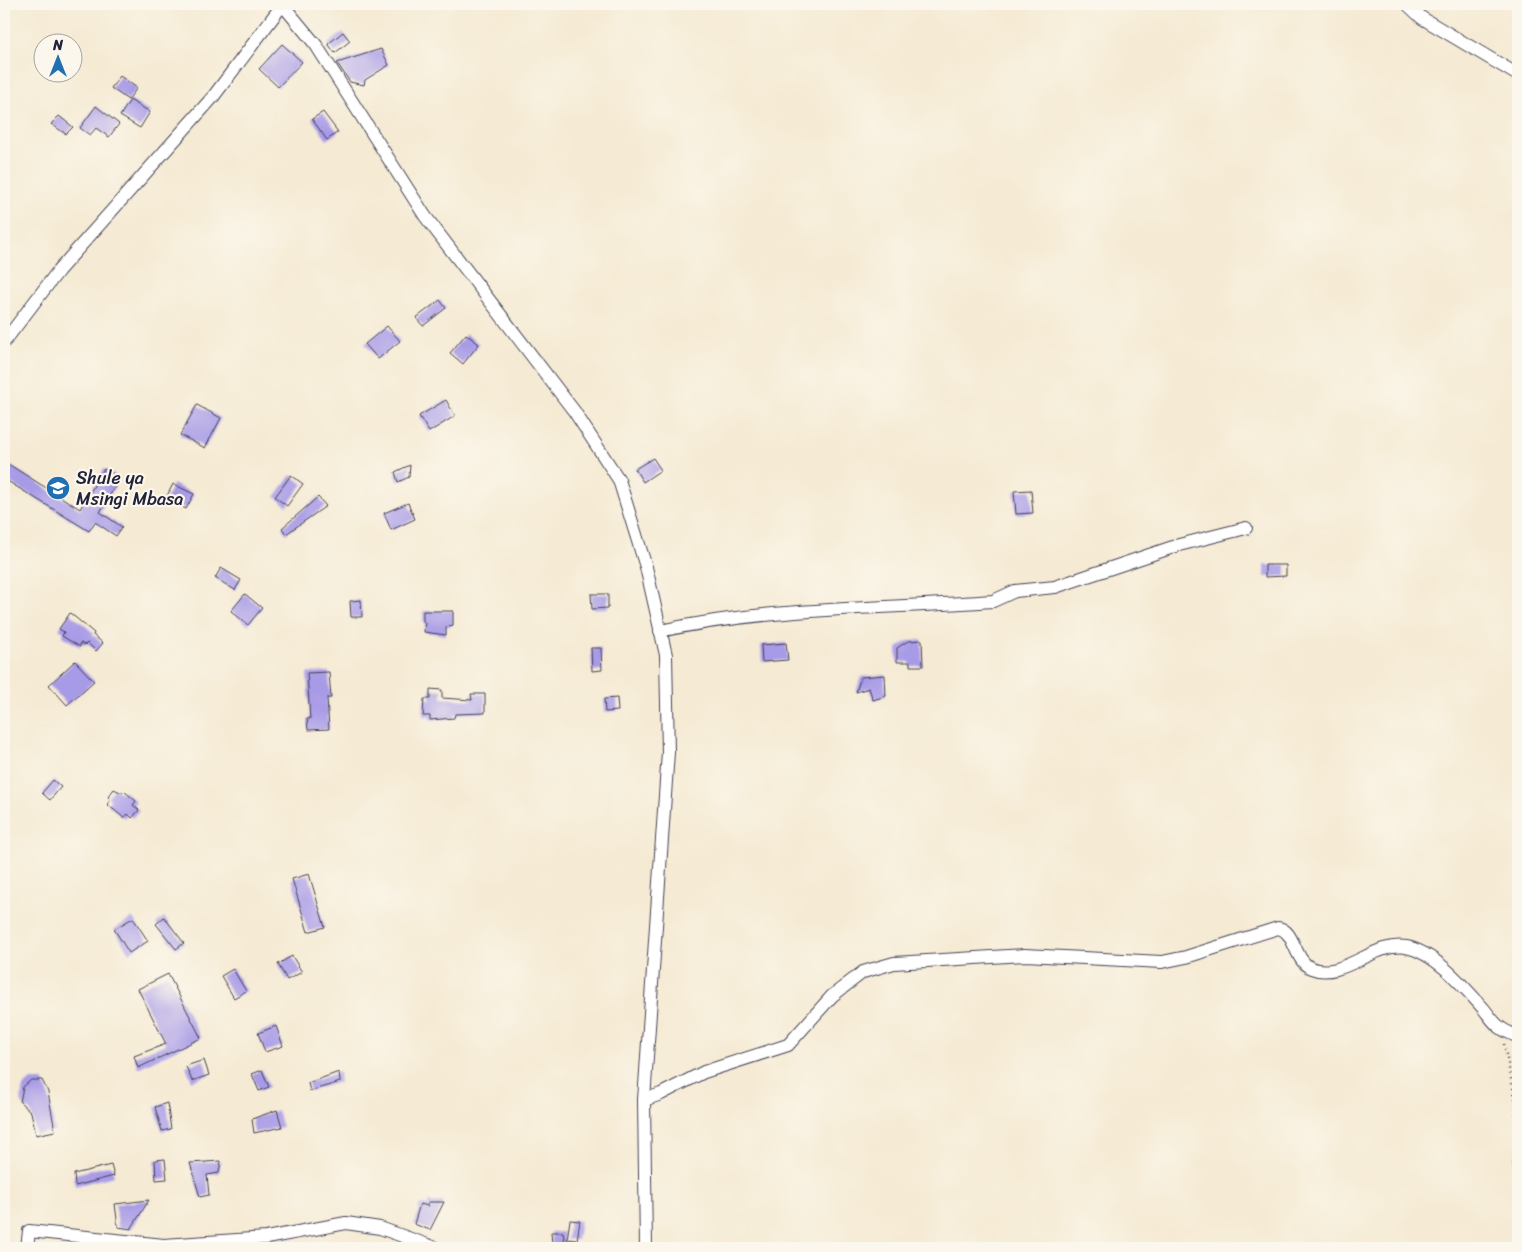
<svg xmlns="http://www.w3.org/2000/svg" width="1522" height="1252" font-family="Sriracha,sans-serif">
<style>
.building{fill:#a79ae7}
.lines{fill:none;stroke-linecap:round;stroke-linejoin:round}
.street-casing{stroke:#424052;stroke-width:14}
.path{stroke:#424052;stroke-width:2.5;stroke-dasharray:1 4;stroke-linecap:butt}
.street{stroke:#fff;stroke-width:12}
.labels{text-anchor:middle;stroke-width:4.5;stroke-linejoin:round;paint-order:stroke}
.poi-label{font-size:18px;fill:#22223b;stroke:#fbf7ec;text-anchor:start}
</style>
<rect width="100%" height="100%" fill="#fbf7ec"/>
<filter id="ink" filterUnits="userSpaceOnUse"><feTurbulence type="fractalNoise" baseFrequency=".02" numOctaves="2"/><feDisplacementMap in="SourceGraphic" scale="10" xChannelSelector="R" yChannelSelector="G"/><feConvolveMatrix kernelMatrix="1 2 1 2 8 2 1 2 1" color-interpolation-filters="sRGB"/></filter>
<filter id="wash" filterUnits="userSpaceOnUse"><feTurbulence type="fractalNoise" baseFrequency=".0096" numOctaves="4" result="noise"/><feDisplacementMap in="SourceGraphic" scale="20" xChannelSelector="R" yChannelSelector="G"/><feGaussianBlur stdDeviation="1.12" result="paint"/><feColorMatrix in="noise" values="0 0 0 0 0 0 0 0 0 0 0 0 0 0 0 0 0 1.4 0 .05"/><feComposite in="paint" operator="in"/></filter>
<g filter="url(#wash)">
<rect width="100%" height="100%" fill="#f5ead3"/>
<g id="blocks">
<!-- building -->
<g class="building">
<path d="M343,32L350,41L335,53L328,44Z"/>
<path d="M282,44L302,62L278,87L259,69Z"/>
<path d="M381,49L389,65L365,80L364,85L350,82L337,63Z"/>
<path d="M120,76L137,88L128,100L111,88Z"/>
<path d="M130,100L150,112L140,128L120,116Z"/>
<path d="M96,106L119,124L109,137L96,128L90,135L80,128Z"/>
<path d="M323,112L338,132L327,140L312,119Z"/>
<path d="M59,116L73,127L66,134L51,124Z"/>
<path d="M440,300L446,308L423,326L416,318Z"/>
<path d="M387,326L400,341L378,359L365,344Z"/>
<path d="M466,334L479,344L463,364L450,353Z"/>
<path d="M446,400L455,416L429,432L419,416Z"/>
<path d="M197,405L221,418L205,448L180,435Z"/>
<path d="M653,458L661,470L643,482L635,469Z"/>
<path d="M8,464L80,509L104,469L120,478L100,512L122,527L116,536L95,522L89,531L4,479V471Z"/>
<path d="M410,465L409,477L398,482L395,472Z"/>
<path d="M291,475L303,484L287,506L275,497Z"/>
<path d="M173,484L194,494L186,509L166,498Z"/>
<path d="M1031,490L1033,513L1016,514L1014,491Z"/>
<path d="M318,497L326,506L286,534L282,528Z"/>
<path d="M408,503L415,519L391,530L384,513Z"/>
<path d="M1265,565H1286V576L1265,577Z"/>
<path d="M221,568L241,580L235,590L215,578Z"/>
<path d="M245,594L262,608L248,625L231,611Z"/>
<path d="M591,594H608V608L592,609Z"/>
<path d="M361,600L362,617H351L350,601Z"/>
<path d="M423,611H453V625L446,627V635L424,632L425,623L423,622Z"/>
<path d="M70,613L94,633L93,635L103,643L96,651L87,643L85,645L80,643V647L62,636L64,632L59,629Z"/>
<path d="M922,640L923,666H910V662H897V648L908,641Z"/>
<path d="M786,643L788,660L762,662L761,645Z"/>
<path d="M591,648H601L602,670L592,671Z"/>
<path d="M75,661L94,681L67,705L49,685Z"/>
<path d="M329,672L331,698H327L329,729L308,730L307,719H310L307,673Z"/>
<path d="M885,675L886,696L873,700L869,688L856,692L861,677Z"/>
<path d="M430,689L442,690V698L472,700L471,694H485V713L455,714L454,718L430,720V716H423L424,699H430Z"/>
<path d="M617,698L618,711L605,712L604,699Z"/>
<path d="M53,780L61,787L50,800L42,793Z"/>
<path d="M114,789L122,793L124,791L136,801L133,805L139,810L132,818L128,814L124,818L108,805L110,799L108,797Z"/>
<path d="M309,874L325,927L308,932L292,879Z"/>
<path d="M164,917L184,943L176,949L156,924Z"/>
<path d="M133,918L148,941L129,953L114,929Z"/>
<path d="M292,956L302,972L287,980L278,964Z"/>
<path d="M233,969L246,991L234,998L221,976Z"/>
<path d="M168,974L201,1038L138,1068L134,1056L166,1044L138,989Z"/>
<path d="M276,1026L283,1046L265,1052L258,1033Z"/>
<path d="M204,1060L209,1075L192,1081L186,1066Z"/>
<path d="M262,1070L269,1087L259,1091L252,1074Z"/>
<path d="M339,1072L340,1082L310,1091L308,1083Z"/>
<path d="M31,1080H42L48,1092L55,1131L36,1135L31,1112L20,1102L23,1087Z"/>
<path d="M167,1103L171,1129L162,1131L155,1107Z"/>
<path d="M277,1110L282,1127L254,1133L252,1119Z"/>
<path d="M165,1159L167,1179L156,1180L155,1160Z"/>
<path d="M221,1161L219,1173L207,1175L209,1195L200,1197L190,1163Z"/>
<path d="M111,1165L114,1176L75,1186L74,1174Z"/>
<path d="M149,1200L131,1229L118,1227L115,1204Z"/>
<path d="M428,1202H444L430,1230L414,1224L420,1204L428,1206Z"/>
<path d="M570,1220L580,1221L577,1240L567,1239Z"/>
<path d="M551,1232H563L565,1244L552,1245Z"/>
</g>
</g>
</g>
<g filter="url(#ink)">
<use href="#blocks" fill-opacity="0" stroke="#424052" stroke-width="1"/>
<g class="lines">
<!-- street casing -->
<g class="street-casing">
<g id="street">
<path d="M282,4L316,45L425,216L574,411L619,480L646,567L666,655L668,752L644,1100L646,1248"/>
<path d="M1407,4L1422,18L1518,75"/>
<path d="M4,342L59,270L213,97L283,4"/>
<path d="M660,631C769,607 882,609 993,601L1015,591L1055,587L1179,545L1246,528"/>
<path d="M644,1100L661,1094L704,1072L788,1045L832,996L863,972L894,963L1025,955L1162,962L1186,957L1278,928C1295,930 1294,961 1311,968C1343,981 1374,941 1406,947C1435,952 1465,988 1483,1008C1489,1015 1494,1024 1501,1028C1506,1032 1513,1034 1518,1037"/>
<path d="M27,1248L29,1231L164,1245L266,1238L346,1223L380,1228L436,1248"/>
</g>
</g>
<!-- path -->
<path class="path" d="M1504,1044L1516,1103L1513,1169L1518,1188"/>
<!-- street -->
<use href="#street" class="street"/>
</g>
</g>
<!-- icons -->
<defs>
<g id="school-disc" transform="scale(1.25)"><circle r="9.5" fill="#1f6fb2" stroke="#fbf7ec"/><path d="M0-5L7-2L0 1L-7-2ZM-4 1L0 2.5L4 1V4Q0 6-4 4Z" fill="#fff"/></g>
</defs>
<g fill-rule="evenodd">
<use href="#school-disc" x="58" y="488"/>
</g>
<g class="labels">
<!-- poi labels -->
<g class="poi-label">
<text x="76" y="484">Shule ya<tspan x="76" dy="21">Msingi Mbasa</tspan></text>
</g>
</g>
<!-- margin -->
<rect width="1522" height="1252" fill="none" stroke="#fbf7ec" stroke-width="20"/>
<!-- north arrow -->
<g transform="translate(58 58)"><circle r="24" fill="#fbf7ec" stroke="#a4a2a5"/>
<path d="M0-4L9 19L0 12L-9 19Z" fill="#1f6fb2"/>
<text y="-8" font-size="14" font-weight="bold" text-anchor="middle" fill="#22223b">N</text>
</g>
</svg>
